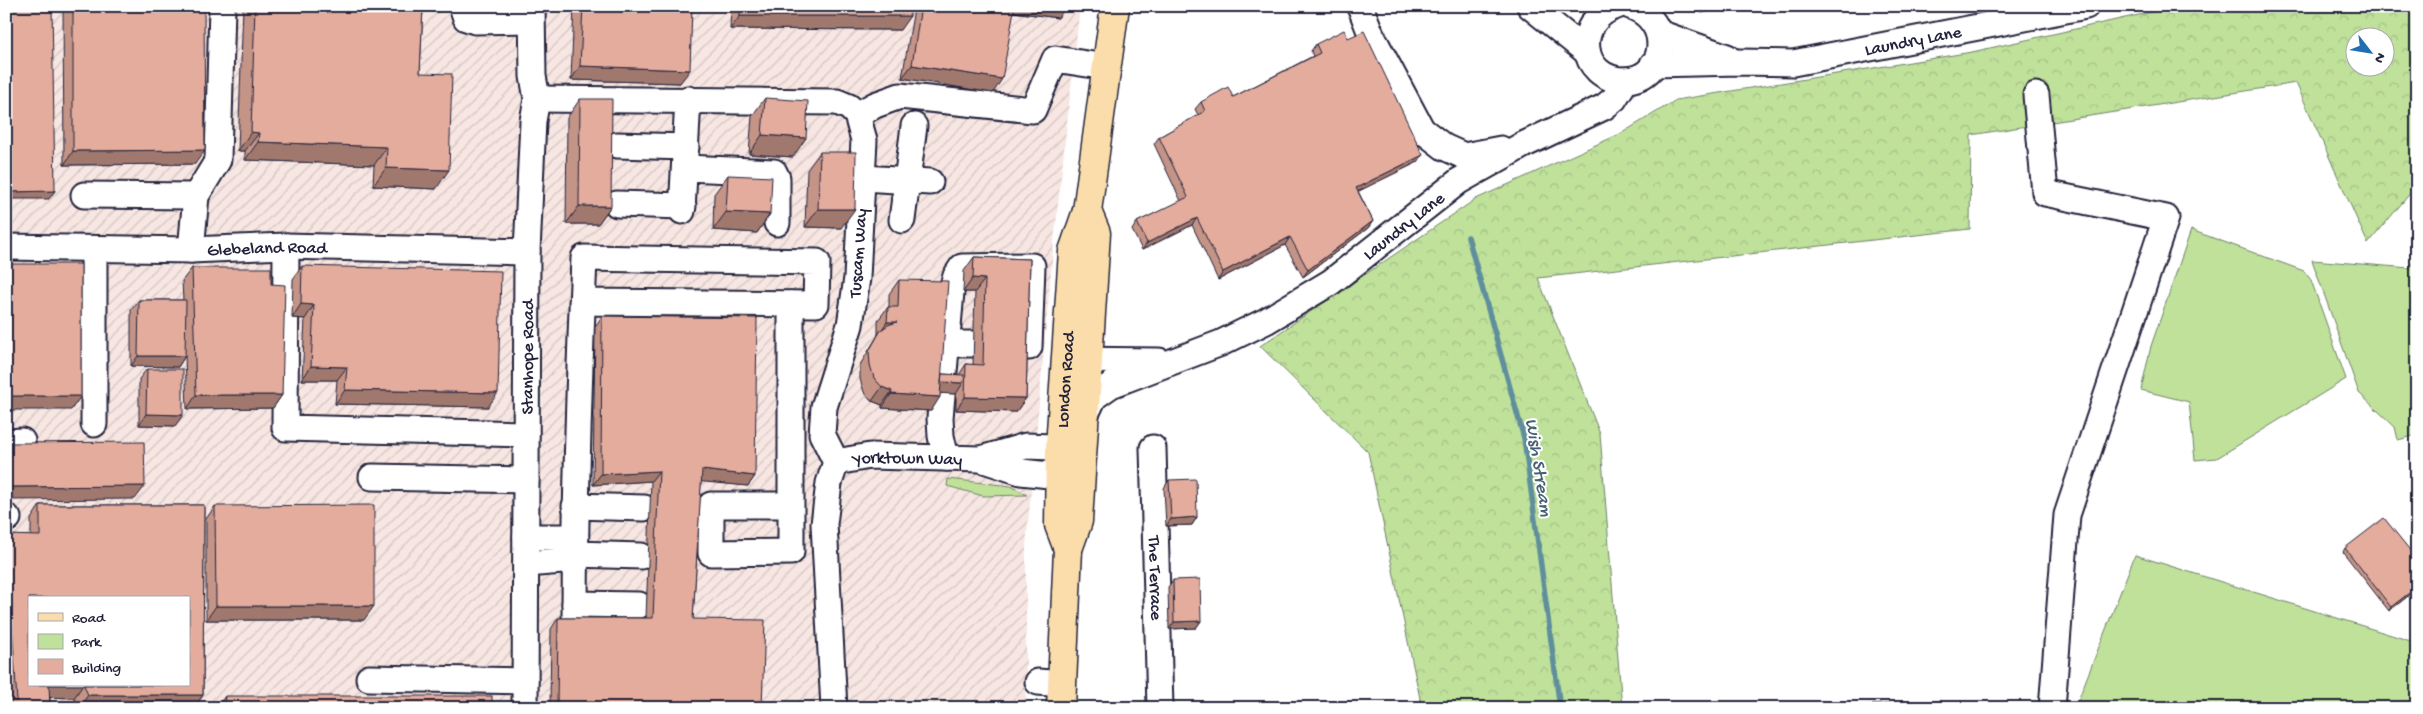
<svg xmlns="http://www.w3.org/2000/svg" width="2423" height="714" font-family="'Gochi Hand',sans-serif">
<style>
.industrial{fill:url(#industrial-furrows);fill-rule:evenodd}
.green{fill:#bfe19a;stroke:#70826a}
.forest{fill:url(#forest-crowns);stroke:#70826a;fill-rule:evenodd}
.lines{fill:none;stroke-linecap:round;stroke-linejoin:round}
.stream{stroke:#5e8f9c;stroke-width:5.5}
.minor-casing{stroke:#22223b;stroke-width:29}
.major-casing{stroke:#22223b;stroke-width:31}
.minor{stroke:#fff;stroke-width:25}
.major{stroke:#faddab;stroke-width:28}
.wall{fill:#c49487;stroke:#22223b;fill-rule:evenodd}
.shaded-wall{fill:#a0786e;stroke:#22223b}
.building{fill:#e4ac9d;stroke:#22223b}
.labels{text-anchor:middle;stroke-width:4;stroke-linejoin:round;paint-order:stroke}
.street-label{font-size:18px;fill:#22223b;stroke:#fff}
.water-label{font-size:19px;font-style:italic;fill:#456173;stroke:#fff}
</style>
<defs>
<pattern id="industrial-furrows" width="10" height="10" patternUnits="userSpaceOnUse" patternTransform="scale(1.25)"><rect width="10" height="10" fill="#f7e6e2"/><path d="M-1 1l2-2M0 10L10 0M9 11l2-2" fill="none" stroke="#d3c5c3"/></pattern>
<pattern id="forest-crowns" width="20" height="18" patternUnits="userSpaceOnUse" patternTransform="scale(1.25)"><rect width="20" height="18" fill="#bfe19a"/><path d="M2 6a3 3 0 1 1 6 0M12 15a3 3 0 1 1 6 0" fill="none" stroke="#a4c186"/></pattern>
</defs>
<rect width="100%" height="100%" fill="#fff"/>
<filter id="ink" filterUnits="userSpaceOnUse"><feTurbulence type="fractalNoise" baseFrequency=".02" numOctaves="2"/><feDisplacementMap in="SourceGraphic" scale="10" xChannelSelector="R" yChannelSelector="G"/><feConvolveMatrix kernelMatrix="1 2 1 2 8 2 1 2 1" color-interpolation-filters="sRGB"/></filter>
<g filter="url(#ink)">
<!-- industrial -->
<path class="industrial" d="M6,6H1080L1053,250L1026,546V708H6ZM29,598H189V685H29Z"/>
<!-- green -->
<g class="green">
<path d="M2191,230L2304,271L2311,280L2346,379L2217,458L2195,460L2189,402L2141,390L2151,346Z"/>
<path d="M2417,246V435L2398,440L2395,427L2359,393L2312,260L2410,268Z"/>
<path d="M948,479L1011,486L1027,495L983,496L947,486Z"/>
<path d="M2135,555L2417,643V708H2075Z"/>
</g>
<!-- forest -->
<path class="forest" d="M2179,6H2417V185L2368,244L2296,83L1971,135L1970,229L1538,278L1600,434L1622,708H1422L1368,452L1260,346L1476,199L1622,133L1676,100L1972,52ZM2356,38H2386V68H2356Z"/>
<g class="lines">
<!-- stream -->
<path class="stream" d="M1468,237L1524,438L1560,708"/>
<!-- minor casing -->
<g class="minor-casing">
<g id="minor">
<path d="M462,6L466,18L475,21L531,20"/>
<path d="M1360,6L1371,34L1422,130L1444,147L1464,156L1501,149"/>
<path d="M1530,6L1587,52"/>
<path d="M1617,6C1572,20 1579,80 1625,80C1667,79 1674,20 1630,6"/>
<path d="M1659,33L1727,57"/>
<path id="s1" d="M1653,64L1739,62L1793,63L2086,6"/>
<path d="M2036,95L2045,193L2166,218L2067,515L2052,708"/>
<path d="M537,99L837,102L849,107L857,115L864,140L857,278L850,325L824,407L822,434L836,462L829,483L824,524L834,708"/>
<path d="M857,115L875,105L900,96L1033,110L1055,59L1106,67"/>
<path d="M617,145L686,147"/>
<path d="M686,168L774,172L777,178V223"/>
<path d="M862,178L930,182"/>
<path d="M84,195L196,196"/>
<path d="M617,204L683,206"/>
<path d="M682,211L688,99"/>
<path d="M902,220L914,126"/>
<path d="M286,246L285,428L526,434"/>
<path id="s2" d="M6,247L191,250L286,246L527,252"/>
<path d="M191,250L196,196L218,160L222,6"/>
<path d="M791,304V552L711,553V505H791"/>
<path d="M947,344H974"/>
<path d="M1069,360L1159,361"/>
<path id="s3" d="M1086,414L1094,397L1111,385L1221,343L1266,321L1331,282L1459,181L1523,145L1604,107L1614,99L1626,80"/>
<path d="M94,424V250"/>
<path d="M6,442L22,441"/>
<path id="s4" d="M1153,448L1160,708"/>
<path d="M946,458L941,436L940,418L951,292L956,276L962,267L1032,266L1029,347H1018"/>
<path d="M981,459L1026,446L1079,448"/>
<path id="s5" d="M836,462L870,456L981,459L1021,472L1078,478"/>
<path d="M372,477L526,480"/>
<path d="M575,506L644,508"/>
<path d="M6,518H8"/>
<path d="M526,537H575"/>
<path d="M575,554L641,556"/>
<path d="M526,564L575,560"/>
<path d="M575,604L639,605"/>
<path d="M575,627C575,503 579,381 584,258L817,262L816,304L582,302"/>
<path d="M369,678L525,681"/>
<path d="M1038,682L1062,684"/>
<path id="s6" d="M525,708L527,252L533,121L537,99L533,76L532,6"/>
</g>
</g>
<!-- major casing -->
<g class="major-casing">
<g id="major">
<path id="s7" d="M1068,549L1059,525L1060,447L1073,251L1087,211L1115,6"/>
<path d="M1061,708L1068,549L1078,521L1096,233L1087,211"/>
</g>
</g>
<!-- minor -->
<use href="#minor" class="minor"/>
<!-- major -->
<use href="#major" class="major"/>
</g>
<!-- wall -->
<g class="wall">
<path d="M63,6H204L195,164L64,165Z"/>
<path d="M243,6H423L420,73L436,189L373,186L374,165L245,160V151H238Z"/>
<path d="M574,6H692L680,83L571,80Z"/>
<path d="M731,6H910L900,30L730,29Z"/>
<path d="M915,6H1065L1058,18L1013,12L993,93L902,78L914,9Z"/>
<path d="M1688,6H1732L1702,13Z"/>
<path d="M1316,44L1418,162L1358,191L1373,221L1368,228L1303,277L1285,245L1218,280L1192,225L1142,250L1132,230L1137,222L1181,201L1154,144L1159,137L1198,115L1195,109L1201,102L1233,97L1313,56L1311,51Z"/>
<path d="M765,98L793,157L749,154L752,116Z"/>
<path d="M580,99L611,206L598,224H566L567,118Z"/>
<path d="M820,152L841,228L805,227L807,170Z"/>
<path d="M728,175L770,214L757,233L713,230L714,194Z"/>
<path d="M974,257L1030,259L1026,398L1016,412L956,410V394L941,393L931,411L882,408V405L872,401L864,392L860,379V365L878,335V320L888,307H889V294L899,280L942,374L959,375L966,364L973,365L975,292H963L964,271Z"/>
<path d="M302,266L488,407L335,404L337,380H302L305,319L292,318L293,279Z"/>
<path d="M192,268L271,284L282,395L273,408L187,409L185,356L178,367L131,366V310L139,300H183L182,281Z"/>
<path d="M602,316L755,476L748,486L701,481L693,619L762,708H550L551,629L558,618H646L651,481L593,485L595,327Z"/>
<path d="M147,369L175,426L139,425V379Z"/>
<path d="M1169,480L1197,517L1192,525L1166,526L1164,488Z"/>
<path d="M40,505H204L203,695L194,708H79L74,698L50,697V708H6V535L31,536V519ZM29,598H189V685H29Z"/>
<path d="M215,506L364,620H206V519Z"/>
<path d="M2345,548L2417,589L2389,611L2343,552Z"/>
<path d="M1173,580L1201,621L1196,628L1169,629L1168,587Z"/>
<path d="M225,696L224,708H216Z"/>
</g>
<!-- shaded-wall -->
<g class="shaded-wall">
<path d="M972,6H1056L1065,8L1058,18Z"/>
<path d="M1707,6H1732L1702,13Z"/>
<path d="M740,16H910L900,30L730,29Z"/>
<path d="M912,65L1002,79L993,93L902,78Z"/>
<path d="M580,66L690,70L680,83L571,80Z"/>
<path d="M251,132L259,133L245,151H238Z"/>
<path d="M762,135L806,138L793,157L749,154Z"/>
<path d="M258,142L387,147L374,165L245,160Z"/>
<path d="M205,150L195,164L64,165L73,151Z"/>
<path d="M1423,155L1418,162L1351,195L1356,188Z"/>
<path d="M386,168L449,170L436,189L373,186Z"/>
<path d="M55,191L49,199H6V192Z"/>
<path d="M579,206H611L598,224H566Z"/>
<path d="M818,209H855L841,228L805,227Z"/>
<path d="M726,212L770,214L757,233L713,230Z"/>
<path d="M1197,218L1192,225L1142,250L1147,243Z"/>
<path d="M1373,221L1368,228L1303,277L1308,270Z"/>
<path d="M1290,237L1285,245L1218,280L1223,272Z"/>
<path d="M973,278L985,279L975,292H963Z"/>
<path d="M301,304L314,305L305,319L292,318Z"/>
<path d="M887,322H897L881,330L878,335Z"/>
<path d="M138,356H185L178,367L131,366Z"/>
<path d="M311,366L347,367L337,380H302Z"/>
<path d="M939,382L963,383L956,394L932,393Z"/>
<path d="M882,387L892,391L882,405L872,401Z"/>
<path d="M345,390L498,393L488,407L335,404Z"/>
<path d="M891,394L940,397L931,411L882,408Z"/>
<path d="M196,395H282L273,408L187,409Z"/>
<path d="M6,396H81L71,410H6Z"/>
<path d="M965,397L1026,398L1016,412L956,410Z"/>
<path d="M146,414L183,415L175,426L139,425Z"/>
<path d="M702,470L755,476L748,486L694,481Z"/>
<path d="M659,471L651,481L593,485L601,474Z"/>
<path d="M145,486L135,499L6,500V487Z"/>
<path d="M1197,517L1192,525L1166,526L1171,519Z"/>
<path d="M2417,587V589L2389,611L2391,607Z"/>
<path d="M216,606H374L364,620H206Z"/>
<path d="M1201,621L1196,628L1169,629L1174,622Z"/>
<path d="M6,624H12L6,632Z"/>
<path d="M48,685H83L74,698L39,697Z"/>
<path d="M88,695H203L194,708H79Z"/>
</g>
<!-- building -->
<g class="building">
<path d="M6,6H52L55,191L6,192Z"/>
<path d="M73,6H204L205,150L73,151Z"/>
<path d="M255,6H423L420,73L452,74L449,170L386,168L387,147L258,142L259,133L251,132Z"/>
<path d="M583,6H692L690,70L580,66Z"/>
<rect x="740" y="6" width="170" height="10"/>
<path d="M921,6H992L1014,10L1002,79L912,65Z"/>
<path d="M1344,30L1348,38L1364,31L1423,155L1356,188L1373,221L1308,270L1290,237L1223,272L1197,218L1147,243L1137,222L1188,197L1159,137L1205,111L1201,102L1228,87L1233,97L1320,53L1316,44Z"/>
<path d="M765,98L808,101L806,138L762,135Z"/>
<path d="M580,99H612L611,206H579Z"/>
<path d="M820,152H856L855,209H818Z"/>
<path d="M728,175L772,177L770,214L726,212Z"/>
<path d="M974,257L1030,259L1026,398L965,397L966,364L983,365L985,279L973,278Z"/>
<rect x="6" y="264" width="75" height="132"/>
<path d="M302,266L501,271L498,393L345,390L347,367L311,366L314,305L301,304Z"/>
<path d="M192,268H271V284L285,285L282,395H196Z"/>
<path d="M899,280L948,281L940,397L891,394L892,391L882,387L874,378L870,365L869,351L881,330L888,325L897,322H887L888,307H898Z"/>
<path d="M139,300H186L185,356H138Z"/>
<path d="M602,316L757,318L755,476L702,470L693,619L765,620L762,708H557L558,618H653L659,471L601,474Z"/>
<path d="M147,369H183V415L146,414Z"/>
<path d="M942,374L964,375L963,383L941,382Z"/>
<path d="M144,442L145,486L6,487V443Z"/>
<path d="M1196,479L1197,517L1171,519L1169,480Z"/>
<path d="M40,505H204L203,695H88L84,685H189V598H29V685H49L50,708H6V700L17,701L12,624H6V535L40,536Z"/>
<path d="M374,505V606H216L215,506Z"/>
<path d="M2384,518L2417,559V587L2391,607L2345,548Z"/>
<path d="M1200,579L1201,621L1174,622L1173,580Z"/>
<path d="M225,696H492V708H224Z"/>
<path d="M1940,701L1941,708H1847V706Z"/>
</g>
</g>
<g class="labels">
<!-- street labels -->
<g class="street-label">
<text dy="6" stroke="none"><textPath href="#s1" startOffset="262">Laundry Lane</textPath></text>
<text dy="6" stroke="none"><textPath href="#s3" startOffset="375">Laundry Lane</textPath></text>
<text dy="6" stroke="none"><textPath href="#s2" startOffset="261">Glebeland Road</textPath></text>
<text transform="translate(857 253) rotate(-86)" y="6">Tuscam Way</text>
<text dy="6" stroke="none"><textPath href="#s6" startOffset="351">Stanhope Road</textPath></text>
<text dy="6" stroke="none"><textPath href="#s7" startOffset="171">London Road</textPath></text>
<text dy="6" stroke="none"><textPath href="#s5" startOffset="72">Yorktown Way</textPath></text>
<text dy="6" stroke="none"><textPath href="#s4" startOffset="130">The Terrace</textPath></text>
</g>
<!-- water labels -->
<g class="water-label">
<text transform="translate(1541 467) rotate(81)" y="7">Wish Stream</text>
</g>
</g>
<!-- margin -->
<rect width="2423" height="714" fill="none" stroke="#fff" stroke-width="25"/>
<rect x="12" y="12" width="2398" height="689" fill="none" stroke="#22223b" stroke-width="2" filter="url(#ink)"/>
<!-- legend -->
<rect x="28" y="596" width="162" height="90" fill="#ffffff" stroke="#a7a7b1"/>
<rect x="38" y="613" width="25" height="8" fill="#faddab" stroke="#a7a7b1"/>
<text x="72" y="622" font-size="15" fill="#22223b">Road</text>
<rect x="38" y="634" width="25" height="15" fill="#bfe19a" stroke="#a7a7b1"/>
<text x="72" y="646" font-size="15" fill="#22223b">Park</text>
<rect x="38" y="659" width="25" height="15" fill="#e4ac9d" stroke="#a7a7b1"/>
<text x="72" y="672" font-size="15" fill="#22223b">Building</text>
<!-- north arrow -->
<g transform="translate(2370 52) rotate(121)"><circle r="24" fill="#ffffff" stroke="#a7a7b1"/>
<path d="M0-4L9 19L0 12L-9 19Z" fill="#1f6fb2"/>
<text y="-8" font-size="14" font-weight="bold" text-anchor="middle" fill="#22223b">N</text>
</g>
</svg>
